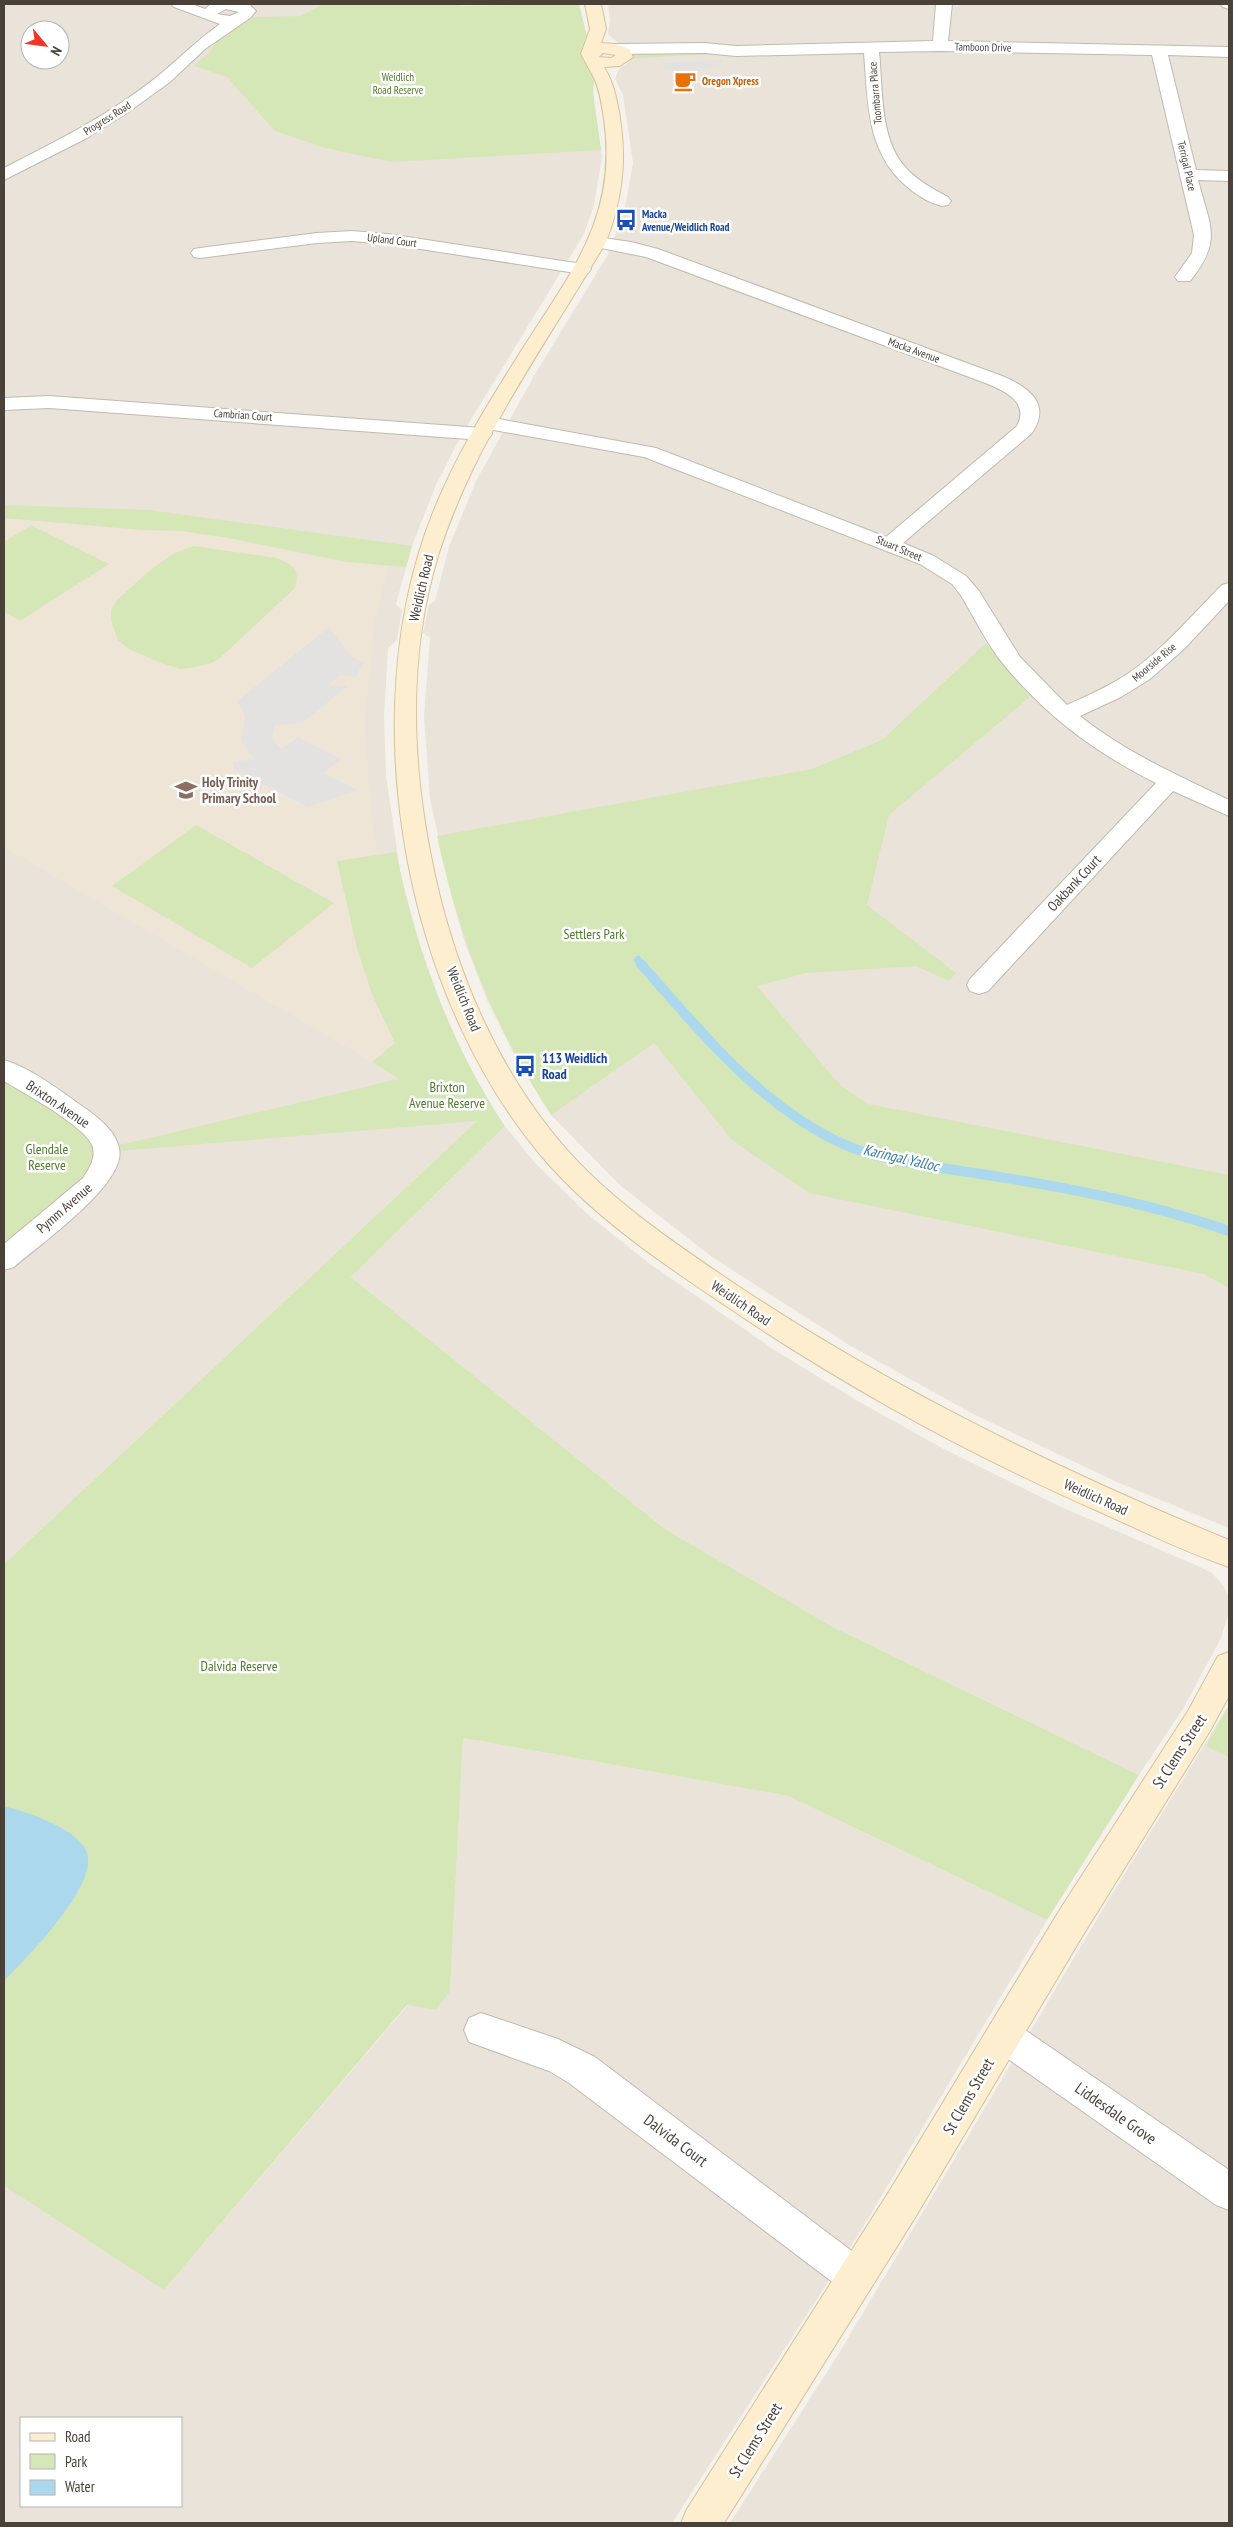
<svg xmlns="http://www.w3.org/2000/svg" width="1233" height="2527" font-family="'PT Sans Narrow',sans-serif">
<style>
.residential{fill:#e9e3da;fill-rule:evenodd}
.education{fill:#eee5d7}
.green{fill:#d5e7b7}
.parking{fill:#e4e2e0}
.water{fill:#acd8ee}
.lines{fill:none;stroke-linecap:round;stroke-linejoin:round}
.stream-far1{stroke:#acd8ee;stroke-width:8}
.stream{stroke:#acd8ee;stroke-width:10}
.street-casing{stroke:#c1b9ae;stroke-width:2}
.secondary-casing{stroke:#d3c19d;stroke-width:2}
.street{fill:#fff;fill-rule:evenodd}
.secondary{fill:#fdeecf;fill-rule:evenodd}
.labels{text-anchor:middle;stroke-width:5;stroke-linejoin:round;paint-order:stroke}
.far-street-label{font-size:11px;fill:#4a4239;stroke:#fff}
.far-park-label{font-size:11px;fill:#517a2e;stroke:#fff}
.far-food-label{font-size:11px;font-weight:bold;fill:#c56008;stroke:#fff;text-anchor:start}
.far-transit-label{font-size:11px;font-weight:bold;fill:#164399;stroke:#fff;text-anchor:start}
.street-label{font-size:14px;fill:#4a4239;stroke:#fff}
.education-label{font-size:14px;font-weight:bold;fill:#785e54;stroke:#fff;text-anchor:start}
.park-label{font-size:14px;fill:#517a2e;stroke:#fff}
.transit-label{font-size:14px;font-weight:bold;fill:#164399;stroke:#fff;text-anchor:start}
.water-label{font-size:15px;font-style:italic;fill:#317ca3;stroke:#fff}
.near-street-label{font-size:16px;fill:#4a4239;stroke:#fff}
</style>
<rect width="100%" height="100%" fill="#f5f2ec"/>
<!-- residential -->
<g class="residential">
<path d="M4,4H579L588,41L582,57L592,67L594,75L593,93L602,157L594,205L584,234L461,436L436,485L412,546L396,604L402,610L397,640L388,648L384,717L386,776L401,877L420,946L443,1010L467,1062L492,1107L4,1564ZM30,30H60V60H30Z"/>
<path d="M608,4H1229V1528L1119,1483L973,1414L849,1345L712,1257L621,1186L551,1115L516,1058L487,1000L465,943L452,898L430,799L424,716L430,638L423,633L429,605L435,601L449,547L476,481L534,376L607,256L624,213L633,163L623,95L615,79L619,69L629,62L631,55L608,34L610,20Z"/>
<path d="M505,1126L535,1163L586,1213L650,1264L773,1349L856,1400L942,1448L1059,1506L1200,1567L1212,1573L1223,1585L1229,1597V1611L1221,1638L1184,1707L1139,1775L833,1627L665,1529L351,1277Z"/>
<path d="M1229,1705V2523H730L838,2355L1103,1909Z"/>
<path d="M463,1738L788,1796L1047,1920L855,2240L672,2523H4V2186L164,2290L408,2005L436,2010L450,1992ZM21,2418H181V2506H21Z"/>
</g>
<!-- education -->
<path class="education" d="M4,518L143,530L181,531L229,538L308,556L388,566L374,626L365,722L370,805L377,855L337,861L357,948L371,992L395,1043L372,1062L4,847Z"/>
<!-- green -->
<g class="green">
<path d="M324,4H459L460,6L579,4L588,41L582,57L592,67L594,75L593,93L601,150L391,162L325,148L275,131L227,77L194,66L210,52L218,39L249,17L301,16Z"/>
<path d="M711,50L716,53L631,59L630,51Z"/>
<path d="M4,505L149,510L412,546L406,567L347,562L229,538L181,531L143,530L4,518Z"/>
<path d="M31,525L109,564L20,621L4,612V542Z"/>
<path d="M194,546L276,558C292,564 301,569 295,588L220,658L212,663L191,668L180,669L161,663L129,649L118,640L111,621V610L116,601C140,580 163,554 194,546Z"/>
<path d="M986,643L1030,697L889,815L867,905L956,973L949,981L916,966L806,973L757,986L839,1084L868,1104L1229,1175V1288L1204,1274L809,1193L732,1140L654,1043L551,1115C495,1029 458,936 437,836L812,769L882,740Z"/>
<path d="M196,825L334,903L252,968L112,886Z"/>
<path d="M396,852C416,949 450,1044 505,1126L351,1277L665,1529L833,1627L1139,1775L1047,1920L788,1796L463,1738L450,1992L436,2010L407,2005L164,2290L4,2186V1564L477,1121L117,1151L116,1146L399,1079L372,1062L395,1043L371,992L357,948L337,861Z"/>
<path d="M4,1080C28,1095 56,1109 78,1127C90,1136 98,1153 91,1167C78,1194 28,1227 4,1247Z"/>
<path d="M1229,1705V1757L1206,1746Z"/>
</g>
<!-- parking -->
<g class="parking">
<path d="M724,60L709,68L669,70L665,69L664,63Z"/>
<path d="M329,627L352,657L364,663L355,677L340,675L328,685L348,686L302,723L275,725L272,739L281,749L298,737L341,759L323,773L358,790L308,807L233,769V762L254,759L241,740L245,716L237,701Z"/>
</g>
<!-- water -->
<path class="water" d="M4,1806C27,1812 74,1827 86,1850C102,1883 26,1958 4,1981Z"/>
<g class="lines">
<!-- stream-far1 -->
<path class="stream-far1" d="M638,960L642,965"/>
<!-- stream -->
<path class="stream" d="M641,964C699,1030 760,1106 843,1144C885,1163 948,1168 994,1176C1074,1189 1152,1204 1229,1231"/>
<!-- street casing -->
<g class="street-casing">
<g id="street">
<path d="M171,4H192L205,9L211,4H249L256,11L250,18L205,49L170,82L127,113L85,139L4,180V168C57,141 111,114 158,76C179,59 197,40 220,24L174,7ZM226,9L239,12L230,16L217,14Z"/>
<path d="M936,4H952L948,41L1229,47V57L1168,55L1196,170L1229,171V181L1198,180C1210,227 1223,240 1190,281H1178L1175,277L1192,253L1194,235L1152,55L940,51L879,52C883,89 879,139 906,168C918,181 933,189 948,197L951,201L948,205L942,206C929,203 915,194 905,185C866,150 868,101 864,53L736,56L705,53L616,54L608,49L616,44L705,43L736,46L933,41Z"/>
<path d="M1220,4H1229V9L1223,7Z"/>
<path d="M352,231L388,234L582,264L588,265L591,269L588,273L582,274L388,244L352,241L317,243L200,258L194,257L191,253L194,249L200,248L317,233Z"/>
<path d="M597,237L631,242L658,249L1002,376C1028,387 1052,403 1032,433L903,543L934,556L966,576L979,591L1020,657L1067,705C1087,696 1107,687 1126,675C1162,651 1191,616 1222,585L1229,583V601L1184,649L1150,679L1121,697L1080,716C1125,752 1177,775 1229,800V816L1173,791L988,991L979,994L970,991L967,985L970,979L1156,783C1096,753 1048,718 1005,666C987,645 975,618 960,594L952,584L920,564L644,457L488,429L481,427L478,423L481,419L488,417L656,448L886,537L1017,426C1029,403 1007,392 988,384L646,257L591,246L588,242L591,238Z"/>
<path d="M49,396L482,428L489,430L492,434L489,438L482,440L49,408L4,410V398Z"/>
<path d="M4,1060C30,1068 57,1088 79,1104C95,1115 115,1129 119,1148C128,1183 39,1245 14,1267L4,1270V1244L83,1178C89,1169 97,1157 92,1145C83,1125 24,1093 4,1081Z"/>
<path d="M481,2013L558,2039L595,2057L869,2264L875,2277L869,2290L856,2296L843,2290L569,2083L549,2071L469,2042L464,2030L469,2018Z"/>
<path d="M1003,2018L1015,2023L1229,2170V2210L1216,2205L991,2047L985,2035L991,2023Z"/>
</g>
</g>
<!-- secondary casing -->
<g class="secondary-casing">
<g id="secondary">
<path d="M585,4H601L606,29L601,43L616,44L629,49L633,57L620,66L604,67C614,83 617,100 620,118C627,162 622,200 606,242C547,343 475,440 439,553C409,649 411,753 430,851C449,952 488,1052 552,1132C601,1194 670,1240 735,1284C891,1388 1057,1469 1229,1540V1567C1185,1552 1142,1531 1100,1512C968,1454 842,1385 723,1304C662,1263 600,1221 551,1167C405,1004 352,718 432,515C455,456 489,402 523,348C572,271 618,216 604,119C602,106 600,92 595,80C591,71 585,62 581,54L590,29ZM603,53L616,55L611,58L599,57Z"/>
<path d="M1229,1652V1696L1210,1731L1083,1935L916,2216L724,2523H681L687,2509L890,2190L1059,1911L1188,1711L1218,1656Z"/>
</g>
</g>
<!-- street -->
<use href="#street" class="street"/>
<!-- secondary -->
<use href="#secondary" class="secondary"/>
</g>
<!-- icons -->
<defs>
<g id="cafe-bare" transform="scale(1.725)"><path d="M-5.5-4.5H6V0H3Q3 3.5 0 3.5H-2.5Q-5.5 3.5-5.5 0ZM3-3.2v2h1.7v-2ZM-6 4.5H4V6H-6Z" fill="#e8710a" stroke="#fff" stroke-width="2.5" paint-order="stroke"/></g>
<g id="bus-bare" transform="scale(1.725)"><path d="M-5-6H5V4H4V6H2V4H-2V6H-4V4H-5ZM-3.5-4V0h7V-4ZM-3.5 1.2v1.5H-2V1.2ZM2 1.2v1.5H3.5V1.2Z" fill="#1a4fb4" stroke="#fff" stroke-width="2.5" paint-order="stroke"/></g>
<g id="school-bare" transform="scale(1.725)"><path d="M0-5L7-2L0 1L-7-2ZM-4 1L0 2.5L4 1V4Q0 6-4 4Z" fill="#8d6e63" stroke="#fff" stroke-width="2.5" paint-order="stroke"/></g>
</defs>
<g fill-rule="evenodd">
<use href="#cafe-bare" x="685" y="81"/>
<use href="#bus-bare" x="626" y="220"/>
<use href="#school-bare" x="186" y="790"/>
<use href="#bus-bare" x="525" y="1066"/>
</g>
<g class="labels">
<!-- far-street labels -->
<g class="far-street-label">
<text transform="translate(983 47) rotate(1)" y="4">Tamboon Drive</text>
<text transform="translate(875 93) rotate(-95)" y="4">Toombarra Place</text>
<text transform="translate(107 118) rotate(-32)" y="4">Progress Road</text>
<text transform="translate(1187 166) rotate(77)" y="4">Terrigal Place</text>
<text transform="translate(392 240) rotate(7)" y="4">Upland Court</text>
<text transform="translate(914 350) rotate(20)" y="4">Macka Avenue</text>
<text transform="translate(243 415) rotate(4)" y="4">Cambrian Court</text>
<text transform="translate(899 548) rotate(23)" y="4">Stuart Street</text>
<text transform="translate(1154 662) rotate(-40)" y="4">Moorside Rise</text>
</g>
<!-- far-park labels -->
<g class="far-park-label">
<text x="398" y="81">Weidlich<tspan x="398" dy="13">Road Reserve</tspan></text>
</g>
<!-- far-food labels -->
<g class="far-food-label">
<text x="702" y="85">Oregon Xpress</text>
</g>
<!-- far-transit labels -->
<g class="far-transit-label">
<text x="642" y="218">Macka<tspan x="642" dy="13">Avenue/Weidlich Road</tspan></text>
</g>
<!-- street labels -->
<g class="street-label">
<text transform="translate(421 588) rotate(-77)" y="5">Weidlich Road</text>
<text transform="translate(1074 883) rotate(-47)" y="5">Oakbank Court</text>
<text transform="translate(464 999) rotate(68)" y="5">Weidlich Road</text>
<text transform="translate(58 1104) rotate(34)" y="5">Brixton Avenue</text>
<text transform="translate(64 1208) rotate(-41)" y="5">Pymm Avenue</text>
<text transform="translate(741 1303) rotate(34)" y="5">Weidlich Road</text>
<text transform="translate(1096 1497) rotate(24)" y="5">Weidlich Road</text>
</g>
<!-- education labels -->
<g class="education-label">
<text x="202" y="787">Holy Trinity<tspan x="202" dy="16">Primary School</tspan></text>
</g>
<!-- park labels -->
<g class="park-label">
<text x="594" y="939">Settlers Park</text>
<text x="447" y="1092">Brixton<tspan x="447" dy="16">Avenue Reserve</tspan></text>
<text x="47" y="1154">Glendale<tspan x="47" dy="16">Reserve</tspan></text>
<text x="239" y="1671">Dalvida Reserve</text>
</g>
<!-- transit labels -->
<g class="transit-label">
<text x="542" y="1063">113 Weidlich<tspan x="542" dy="16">Road</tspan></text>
</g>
<!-- water labels -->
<g class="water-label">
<text transform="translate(901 1158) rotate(13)" y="5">Karingal Yalloc</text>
</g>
<!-- near-street labels -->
<g class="near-street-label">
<text transform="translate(1179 1751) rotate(-57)" y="6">St Clems Street</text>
<text transform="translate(968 2096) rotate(-60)" y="6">St Clems Street</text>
<text transform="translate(1116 2113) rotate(35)" y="6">Liddesdale Grove</text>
<text transform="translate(676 2140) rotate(37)" y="6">Dalvida Court</text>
<text transform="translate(755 2440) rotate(-58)" y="6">St Clems Street</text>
</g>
</g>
<!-- border -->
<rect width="1233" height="2527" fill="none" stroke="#4a4239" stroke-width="10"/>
<!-- legend -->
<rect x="20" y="2417" width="162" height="90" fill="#ffffff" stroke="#b7b3b0"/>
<rect x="30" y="2433" width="25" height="8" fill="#fdeecf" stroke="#b7b3b0"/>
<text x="65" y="2442" font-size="15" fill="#4a4239">Road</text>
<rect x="30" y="2454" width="25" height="15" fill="#d5e7b7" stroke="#b7b3b0"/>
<text x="65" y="2467" font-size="15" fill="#4a4239">Park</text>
<rect x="30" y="2480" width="25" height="15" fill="#acd8ee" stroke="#b7b3b0"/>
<text x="65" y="2492" font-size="15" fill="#4a4239">Water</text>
<!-- north arrow -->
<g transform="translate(45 45) rotate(119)"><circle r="24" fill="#ffffff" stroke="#b7b3b0"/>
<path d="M0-4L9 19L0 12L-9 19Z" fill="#f13527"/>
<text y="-8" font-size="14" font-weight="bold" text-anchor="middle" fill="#4a4239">N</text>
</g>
</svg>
